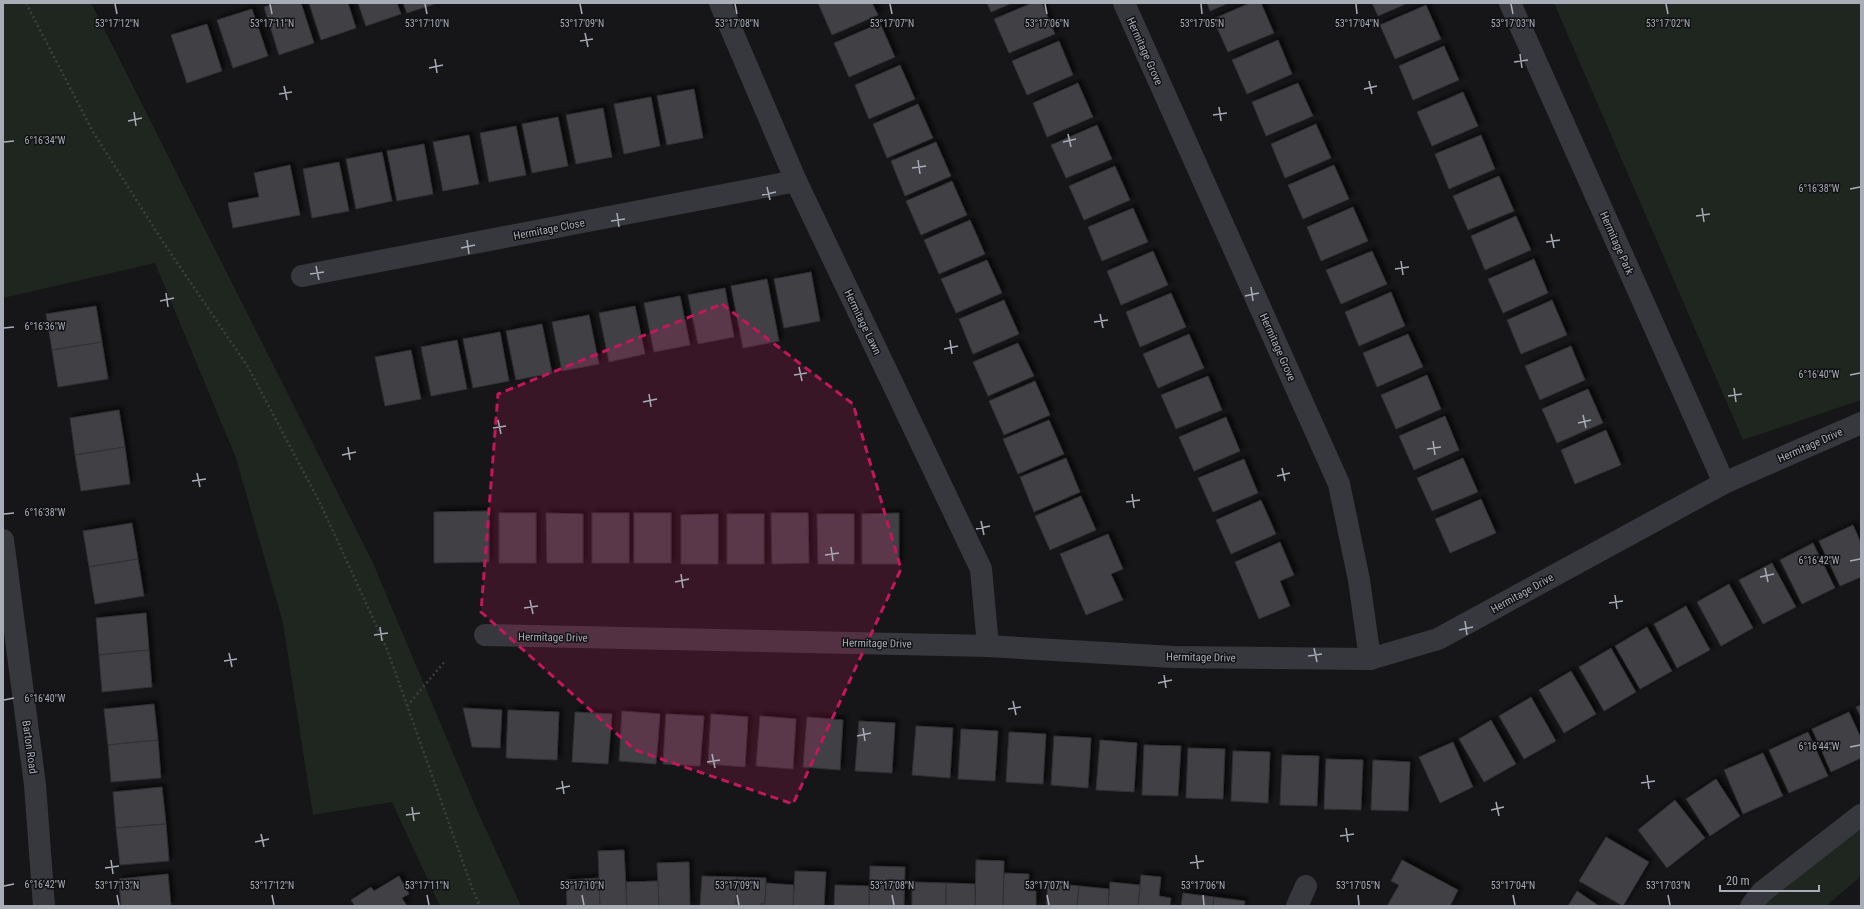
<svg xmlns="http://www.w3.org/2000/svg" width="1864" height="909" font-family="'Roboto Condensed',sans-serif">
<style>
.green{fill:#1e261f}
.building{fill:#404145;stroke:#303034;filter:url(#shadow)}
.lines{fill:none;stroke-linecap:round;stroke-linejoin:round}
.path{stroke:#3d3f44;stroke-width:2.5;stroke-dasharray:2 3;stroke-linecap:butt}
.minor{stroke:#37383d;stroke-width:22}
.marked{fill:#c2185b;fill-opacity:0.2;stroke:#c2185b;stroke-width:3;stroke-dasharray:8 5;stroke-linejoin:round}
.ticks{fill:none;stroke:#a8adb8;stroke-width:1.5}
.labels{text-anchor:middle;stroke-width:3;stroke-linejoin:round;paint-order:stroke}
.street-label{font-size:11px;fill:#a8adb8;stroke:#111113}
.ticks-label{font-size:10px;text-anchor:middle;fill:#a8adb8;stroke:#111113;stroke-width:3;stroke-linejoin:round;paint-order:stroke}
</style>
<defs>
<filter id="shadow"><feDropShadow dx="3.5" dy="-3.5" stdDeviation="2" flood-color="#0009"/></filter>
</defs>
<rect width="100%" height="100%" fill="#161618"/>
<!-- green -->
<g class="green">
<path d="M3,3H91L373,563L477,810L521,906H440L392,802L313,815L283,623L236,458L155,263L3,298Z"/>
<path d="M1554,3H1861V400L1743,440Z"/>
<path d="M1861,822V876L1826,906H1758Z"/>
</g>
<!-- building -->
<g class="building">
<path d="M276,3H301L314,43L279,55L264,7Z"/>
<path d="M309,3H348L356,28L321,40Z"/>
<path d="M358,3H397L401,14L366,26Z"/>
<path d="M403,3H438L407,13Z"/>
<path d="M818,3H872L878,15L832,35Z"/>
<path d="M987,3H1012L991,12Z"/>
<path d="M1032,3H1042L1055,34L1009,53L994,19Z"/>
<path d="M1207,3H1229L1210,11Z"/>
<path d="M1250,3H1261L1274,33L1228,52L1213,19Z"/>
<path d="M1372,3H1408L1378,16Z"/>
<path d="M1426,5L1441,39L1395,59L1380,25Z"/>
<path d="M252,9L268,56L233,68L217,20Z"/>
<path d="M880,23L895,57L849,77L834,43Z"/>
<path d="M207,24L222,71L187,83L171,35Z"/>
<path d="M1278,40L1292,74L1247,94L1232,60Z"/>
<path d="M1059,41L1073,75L1027,95L1012,61Z"/>
<path d="M1444,46L1459,80L1413,100L1399,66Z"/>
<path d="M900,65L915,99L869,119L855,85Z"/>
<path d="M1078,83L1093,117L1047,137L1033,103Z"/>
<path d="M1298,83L1313,116L1266,136L1252,102Z"/>
<path d="M694,89L703,138L667,145L657,96Z"/>
<path d="M1463,92L1478,126L1432,146L1417,112Z"/>
<path d="M651,97L660,146L624,154L614,104Z"/>
<path d="M918,104L933,138L887,158L873,124Z"/>
<path d="M603,108L612,157L576,164L566,115Z"/>
<path d="M558,117L568,166L532,173L522,124Z"/>
<path d="M1316,124L1331,158L1285,178L1271,144Z"/>
<path d="M1097,125L1112,159L1066,178L1051,145Z"/>
<path d="M516,126L526,175L489,182L480,133Z"/>
<path d="M469,135L479,184L443,191L433,142Z"/>
<path d="M1481,135L1495,169L1449,189L1435,154Z"/>
<path d="M936,142L951,176L905,196L891,161Z"/>
<path d="M424,144L433,194L397,201L387,151Z"/>
<path d="M382,152L392,201L356,209L346,159Z"/>
<path d="M339,162L349,211L312,218L303,169Z"/>
<path d="M290,165L300,215L233,228L228,203L259,197L254,173Z"/>
<path d="M1334,165L1349,199L1303,219L1288,185Z"/>
<path d="M1115,166L1130,200L1084,220L1069,186Z"/>
<path d="M1499,176L1514,211L1468,230L1453,196Z"/>
<path d="M952,181L967,215L921,235L906,201Z"/>
<path d="M1353,207L1368,241L1321,261L1307,227Z"/>
<path d="M1133,208L1148,242L1102,261L1088,227Z"/>
<path d="M1516,216L1531,250L1485,270L1471,236Z"/>
<path d="M970,220L985,254L939,274L924,240Z"/>
<path d="M1153,251L1168,285L1121,305L1107,271Z"/>
<path d="M1372,251L1387,284L1341,304L1326,270Z"/>
<path d="M1534,259L1548,293L1503,313L1488,279Z"/>
<path d="M987,260L1002,293L956,313L941,279Z"/>
<path d="M811,272L820,321L784,328L774,279Z"/>
<path d="M767,279L779,341L743,348L731,286Z"/>
<path d="M725,288L734,337L698,344L688,295Z"/>
<path d="M1391,292L1405,326L1359,346L1345,312Z"/>
<path d="M1171,293L1186,327L1140,347L1126,312Z"/>
<path d="M680,296L690,345L654,352L644,303Z"/>
<path d="M1004,300L1019,334L973,354L959,319Z"/>
<path d="M1552,300L1567,335L1521,354L1507,320Z"/>
<path d="M96,306L102,342L52,350L46,314Z"/>
<path d="M635,306L645,354L609,362L599,313Z"/>
<path d="M589,315L599,364L562,371L552,322Z"/>
<path d="M542,324L552,373L516,380L506,331Z"/>
<path d="M500,332L509,381L473,388L463,339Z"/>
<path d="M1189,334L1204,368L1158,388L1143,354Z"/>
<path d="M1408,334L1423,367L1377,387L1363,353Z"/>
<path d="M457,340L467,389L431,396L421,347Z"/>
<path d="M102,342L108,379L58,387L52,350Z"/>
<path d="M1018,343L1034,376L988,396L973,362Z"/>
<path d="M1571,346L1585,380L1540,400L1525,366Z"/>
<path d="M411,350L421,399L385,406L375,357Z"/>
<path d="M1427,375L1441,409L1396,429L1381,395Z"/>
<path d="M1208,376L1222,410L1176,429L1161,395Z"/>
<path d="M1035,381L1050,415L1004,435L989,401Z"/>
<path d="M1588,389L1603,423L1557,443L1542,409Z"/>
<path d="M119,410L125,447L75,455L70,418Z"/>
<path d="M1445,416L1459,450L1414,470L1399,436Z"/>
<path d="M1226,417L1240,451L1194,471L1179,437Z"/>
<path d="M1049,420L1064,454L1018,474L1003,439Z"/>
<path d="M1606,430L1621,465L1575,484L1561,450Z"/>
<path d="M125,447L130,484L81,491L75,455Z"/>
<path d="M1066,458L1080,492L1034,512L1020,477Z"/>
<path d="M1463,458L1478,492L1432,511L1417,478Z"/>
<path d="M1244,459L1258,493L1213,512L1198,478Z"/>
<path d="M1081,496L1096,530L1050,550L1035,516Z"/>
<path d="M1481,499L1496,533L1450,553L1435,519Z"/>
<path d="M1261,500L1276,534L1231,554L1216,520Z"/>
<path d="M489,511V562L434,563V512Z"/>
<rect x="499" y="513" width="37" height="50"/>
<path d="M546,513L583,514V563H547Z"/>
<rect x="592" y="513" width="37" height="50"/>
<rect x="634" y="513" width="37" height="50"/>
<path d="M771,513H808L809,563L772,564Z"/>
<path d="M899,513V564H862V514Z"/>
<path d="M718,514V564H681V515Z"/>
<rect x="727" y="514" width="37" height="50"/>
<path d="M817,514H854V564H818Z"/>
<path d="M132,523L138,559L89,567L83,531Z"/>
<path d="M1853,525L1861,543V577L1840,586L1819,541Z"/>
<path d="M1108,534L1123,569L1111,574L1123,600L1086,615L1060,554Z"/>
<path d="M1280,542L1294,575L1280,581L1290,606L1259,619L1235,562Z"/>
<path d="M1813,543L1835,588L1802,604L1780,560Z"/>
<path d="M138,559L144,596L95,604L89,567Z"/>
<path d="M1772,563L1796,607L1763,624L1739,580Z"/>
<path d="M1729,584L1753,628L1721,646L1697,602Z"/>
<path d="M1686,606L1710,650L1677,668L1654,624Z"/>
<path d="M146,613L149,650L99,655L96,618Z"/>
<path d="M1647,627L1672,671L1640,689L1615,646Z"/>
<path d="M1611,648L1636,692L1604,711L1579,667Z"/>
<path d="M149,650L152,687L102,692L99,655Z"/>
<path d="M1571,671L1596,714L1564,733L1539,690Z"/>
<path d="M1531,697L1556,741L1524,759L1499,716Z"/>
<path d="M154,704L158,740L108,745L104,709Z"/>
<path d="M1861,705V717L1856,707Z"/>
<path d="M463,708L502,710L500,748L472,747Z"/>
<path d="M508,710L559,712L557,760L506,758Z"/>
<path d="M622,711L660,714L656,764L619,761Z"/>
<path d="M575,712L612,714L608,764L572,762Z"/>
<path d="M1849,712L1861,738V758L1831,772L1812,729Z"/>
<path d="M666,714L704,716L700,766L663,764Z"/>
<path d="M711,714L748,717L745,767L708,764Z"/>
<path d="M760,716L796,719L793,769L756,766Z"/>
<path d="M807,717L843,720L840,770L803,767Z"/>
<path d="M1491,720L1516,764L1484,782L1459,739Z"/>
<path d="M859,721L895,723L892,773L855,771Z"/>
<path d="M916,726L953,728L950,778L912,775Z"/>
<path d="M961,729L998,731L995,781L958,779Z"/>
<path d="M1009,732L1046,734L1043,784L1006,782Z"/>
<path d="M1808,732L1828,776L1789,793L1769,750Z"/>
<path d="M1054,736L1091,738L1088,788L1051,785Z"/>
<path d="M158,740L161,778L111,782L108,745Z"/>
<path d="M1100,740L1137,743L1134,792L1096,790Z"/>
<path d="M1453,742L1473,787L1440,803L1419,757Z"/>
<path d="M1144,745L1181,746L1178,796L1142,795Z"/>
<path d="M1188,748L1225,749L1223,799L1186,798Z"/>
<path d="M1233,751L1270,752L1268,803L1231,801Z"/>
<path d="M1763,753L1783,796L1743,814L1724,770Z"/>
<path d="M1282,755L1319,756L1317,806L1280,805Z"/>
<path d="M1326,759L1363,760L1361,810L1324,809Z"/>
<path d="M1373,760L1410,762L1408,811L1371,810Z"/>
<path d="M1716,779L1740,816L1710,836L1686,799Z"/>
<path d="M162,787L166,824L116,828L113,792Z"/>
<path d="M1675,800L1705,838L1667,868L1638,830Z"/>
<path d="M166,824L169,861L120,865L116,828Z"/>
<path d="M1606,837L1649,862L1623,906L1579,881Z"/>
<path d="M624,850L627,906H600L598,851Z"/>
<path d="M976,860L1004,861L1003,906H975Z"/>
<path d="M1402,860L1458,890L1450,906H1387L1399,885L1391,881Z"/>
<path d="M689,862L690,906H659L657,863Z"/>
<path d="M870,866L905,867L904,906H869Z"/>
<path d="M795,871L826,872L824,906H793Z"/>
<path d="M1004,873L1029,874L1028,891H1036V906H1003Z"/>
<path d="M168,874L171,906H121L119,879Z"/>
<path d="M1141,875L1161,877L1159,896L1171,898L1170,906H1138Z"/>
<path d="M399,876L409,894L402,898L407,906H355L351,900L371,887L374,891Z"/>
<path d="M702,876L737,877L736,906H700Z"/>
<path d="M737,877L766,878L765,904H761V906H736Z"/>
<path d="M599,878L600,906H567L566,880Z"/>
<path d="M658,881L659,906H627L626,882Z"/>
<path d="M912,882L946,883V906H912Z"/>
<path d="M1110,882L1140,885L1138,906H1108Z"/>
<path d="M766,883L794,885L793,906H761V904H765Z"/>
<path d="M946,883L975,884V906H946Z"/>
<path d="M1048,883L1079,886L1077,906H1046Z"/>
<path d="M835,885L869,886V906H834Z"/>
<path d="M1079,886L1109,889L1108,906H1077Z"/>
<path d="M1577,891L1599,906H1568Z"/>
<path d="M1183,893L1214,897L1213,906H1181Z"/>
<path d="M1214,897L1245,901L1244,906H1213Z"/>
</g>
<g class="lines">
<!-- path -->
<g class="path">
<path d="M26,3L93,132L165,245L248,367L321,505L387,649L472,888L480,906"/>
<path d="M407,706L446,660"/>
</g>
<!-- minor -->
<g class="minor">
<path d="M720,3L796,181L981,569L988,646"/>
<path d="M1124,3L1339,484L1359,580L1370,659"/>
<path d="M1510,3L1724,483"/>
<path d="M302,276L796,181"/>
<path d="M3,540L35,785L44,906"/>
<path d="M485,635L988,646L1174,657L1370,659L1438,639L1724,483L1861,423"/>
<path d="M1297,906L1306,886"/>
<path d="M1751,906L1762,892L1861,815"/>
</g>
</g>
<!-- marked area -->
<path class="marked" d="M722,304L853,404L901,569L793,804L635,750L481,612L498,394Z"/>
<!-- ticks -->
<path class="ticks" d="M115,4L117,14M270,4L272,14M425,4L427,14M580,4L582,14M735,4L737,14M890,4L892,14M1045,4L1047,14M1201,4L1202,14M1356,4L1357,14M1511,4L1513,14M1666,4L1668,14M585,33L588,47M580,41L593,39M1520,54L1522,68M435,59L437,73M1514,62L1528,60M429,68L443,65M1369,81L1372,94M284,86L287,100M1364,89L1377,86M279,94L292,92M1219,107L1221,121M134,112L136,126M1213,115L1227,113M128,121L142,118M1068,134L1071,147M4,142L14,141M1063,142L1076,139M918,160L920,174M912,168L926,166M767,187L770,200M1850,189L1860,187M762,195L776,192M1702,208L1704,222M617,213L619,227M1696,216L1710,214M611,221L625,219M1551,234L1554,248M467,240L469,254M1546,242L1560,240M461,248L475,245M1401,261L1403,275M316,266L319,280M1395,269L1409,267M310,274L324,272M1251,287L1253,301M166,293L168,307M1245,296L1259,293M160,301L174,298M1100,314L1103,328M1094,322L1108,320M4,328L14,327M950,340L952,354M944,349L958,346M799,367L802,381M794,375L807,373M1850,375L1860,373M1734,388L1736,402M649,394L651,407M1728,396L1742,394M643,402L657,399M1583,415L1586,428M498,420L501,434M1578,423L1591,420M493,428L506,426M1433,441L1435,455M348,447L350,460M1427,449L1441,447M342,455L356,452M1282,468L1285,481M197,473L200,487M1277,476L1290,473M192,481L206,479M1132,494L1134,508M1126,502L1140,500M4,514L14,513M981,521L984,535M976,529L990,526M831,547L833,561M825,555L839,553M1850,561L1860,559M1765,568L1768,582M681,574L683,588M1760,577L1774,574M675,582L689,579M1615,595L1617,609M530,600L533,614M1609,603L1623,601M524,608L538,606M1465,621L1467,635M380,627L382,641M1459,630L1473,627M374,635L388,633M1314,648L1317,662M229,653L232,667M1308,656L1322,654M224,661L237,659M1164,675L1166,688M1158,683L1172,680M4,700L14,698M1013,701L1016,715M1008,709L1021,707M863,728L865,741M857,736L871,733M1850,747L1860,745M712,754L715,768M707,762L720,760M1647,775L1649,789M562,781L564,794M1641,783L1655,781M556,789L570,786M1496,802L1499,816M412,807L414,821M1491,810L1504,807M406,815L420,813M1346,828L1348,842M261,834L264,847M1340,836L1354,834M255,842L269,839M1196,855L1198,869M111,860L113,874M1190,863L1204,861M105,868L119,866M4,886L14,884M117,895L119,905M272,895L274,905M427,895L429,905M582,895L584,905M737,895L739,905M892,895L894,905M1047,895L1049,905M1203,895L1204,905M1358,895L1359,905M1513,895L1515,905M1668,895L1670,905"/>
<g class="labels">
<!-- street labels -->
<g class="street-label">
<text transform="translate(1145 51) rotate(66)" y="4">Hermitage Grove</text>
<text transform="translate(549 229) rotate(-11)" y="4">Hermitage Close</text>
<text transform="translate(1617 243) rotate(66)" y="4">Hermitage Park</text>
<text transform="translate(863 322) rotate(64)" y="4">Hermitage Lawn</text>
<text transform="translate(1278 347) rotate(66)" y="4">Hermitage Grove</text>
<text transform="translate(1810 445) rotate(-24)" y="4">Hermitage Drive</text>
<text transform="translate(1522 593) rotate(-29)" y="4">Hermitage Drive</text>
<text transform="translate(553 637) rotate(1)" y="4">Hermitage Drive</text>
<text transform="translate(877 643) rotate(1)" y="4">Hermitage Drive</text>
<text transform="translate(1201 657) rotate(1)" y="4">Hermitage Drive</text>
<text transform="translate(30 747) rotate(82)" y="4">Barton Road</text>
</g>
</g>
<g class="ticks-label">
<text x="117" y="27">53°17'12"N</text>
<text x="272" y="27">53°17'11"N</text>
<text x="427" y="27">53°17'10"N</text>
<text x="582" y="27">53°17'09"N</text>
<text x="737" y="27">53°17'08"N</text>
<text x="892" y="27">53°17'07"N</text>
<text x="1047" y="27">53°17'06"N</text>
<text x="1202" y="27">53°17'05"N</text>
<text x="1357" y="27">53°17'04"N</text>
<text x="1513" y="27">53°17'03"N</text>
<text x="1668" y="27">53°17'02"N</text>
<text x="45" y="144">6°16'34"W</text>
<text x="1819" y="192">6°16'38"W</text>
<text x="45" y="330">6°16'36"W</text>
<text x="1819" y="378">6°16'40"W</text>
<text x="45" y="516">6°16'38"W</text>
<text x="1819" y="564">6°16'42"W</text>
<text x="45" y="702">6°16'40"W</text>
<text x="1819" y="750">6°16'44"W</text>
<text x="45" y="888">6°16'42"W</text>
<text x="117" y="889">53°17'13"N</text>
<text x="272" y="889">53°17'12"N</text>
<text x="427" y="889">53°17'11"N</text>
<text x="582" y="889">53°17'10"N</text>
<text x="737" y="889">53°17'09"N</text>
<text x="892" y="889">53°17'08"N</text>
<text x="1047" y="889">53°17'07"N</text>
<text x="1203" y="889">53°17'06"N</text>
<text x="1358" y="889">53°17'05"N</text>
<text x="1513" y="889">53°17'04"N</text>
<text x="1668" y="889">53°17'03"N</text>
</g>
<!-- border -->
<rect width="1864" height="909" fill="none" stroke="#a8adb8" stroke-width="8"/>
<!-- scale -->
<path d="M1720 885v6h99v-6" fill="none" stroke="#a8adb8" stroke-width="2"/>
<text x="1726" y="885" font-size="12" fill="#a8adb8" stroke="#111113" stroke-width="3" paint-order="stroke">20 m</text>
</svg>
